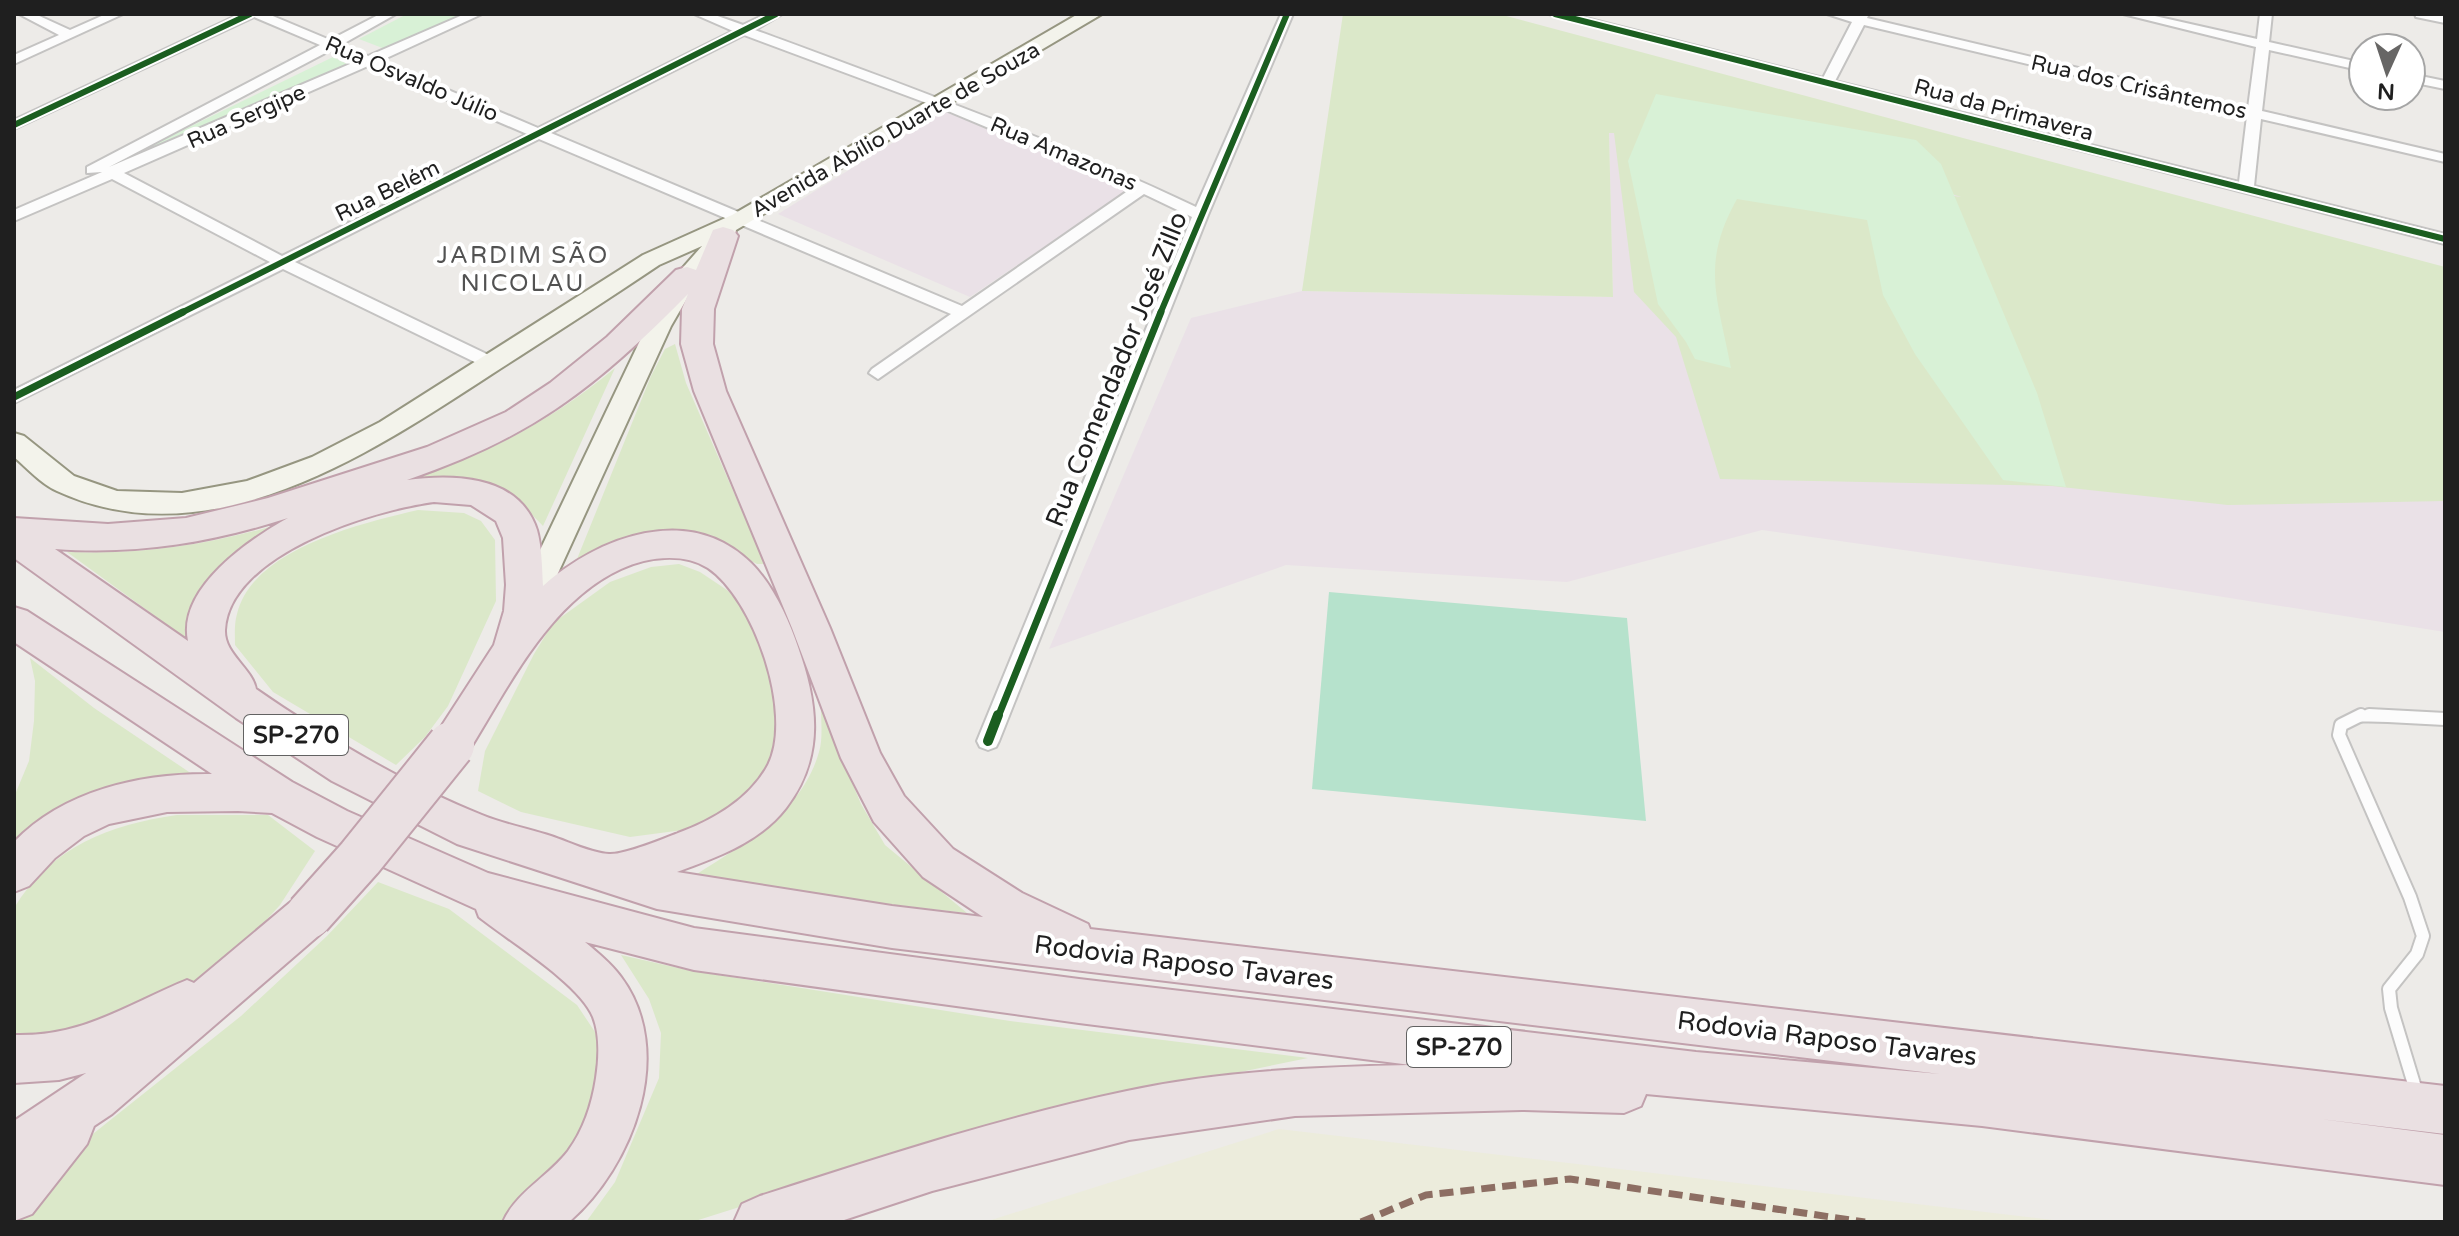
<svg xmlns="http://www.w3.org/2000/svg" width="2459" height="1236" font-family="'Varela Round',sans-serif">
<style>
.industrial{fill:#eae1e7}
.farmland{fill:#ececdc}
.grass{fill:#dbe8c9;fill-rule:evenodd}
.park{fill:#d8f1d6}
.pitch{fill:#b6e2cc}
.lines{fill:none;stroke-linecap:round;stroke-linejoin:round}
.service-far1-casing{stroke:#c4c3c2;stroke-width:13}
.service-casing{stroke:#c4c3c2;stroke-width:16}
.minor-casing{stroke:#c4c3c2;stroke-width:4}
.secondary-casing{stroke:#969681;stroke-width:4}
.motorway-casing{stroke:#c1a1ac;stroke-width:4}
.service-far1{stroke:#fcfcfc;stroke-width:9}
.service{stroke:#fcfcfc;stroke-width:12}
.minor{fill:#fcfcfc;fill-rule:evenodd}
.secondary{fill:#f3f3eb;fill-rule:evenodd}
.motorway{fill:#eae0e2;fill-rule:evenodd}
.motorway-bridge-casing{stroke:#c1a1ac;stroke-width:50;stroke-linecap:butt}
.motorway-bridge{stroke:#eae0e2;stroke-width:46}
.quiet{stroke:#8d6e63;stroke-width:7;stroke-dasharray:14 7;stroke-linecap:butt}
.cycleway-far2-casing{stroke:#fff;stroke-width:10}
.cycleway-far1-casing{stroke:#fff;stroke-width:12}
.cycleway-casing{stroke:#fff;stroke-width:15}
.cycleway-far2{stroke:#1b5e20;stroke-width:6}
.cycleway-far1{stroke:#1b5e20;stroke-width:7}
.cycleway{stroke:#1b5e20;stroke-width:10}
.labels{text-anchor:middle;stroke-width:8;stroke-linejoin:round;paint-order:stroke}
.far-street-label{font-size:22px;fill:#1f1f1f;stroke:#fff}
.far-neighbourhood-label{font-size:24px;letter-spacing:2px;fill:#525252;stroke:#fff}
.shield{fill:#fff;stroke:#626262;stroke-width:2}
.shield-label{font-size:24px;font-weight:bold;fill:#1f1f1f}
.street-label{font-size:26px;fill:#1f1f1f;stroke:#fff}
</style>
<rect width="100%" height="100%" fill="#edebe8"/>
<!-- industrial -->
<g class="industrial">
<path d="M944,111L1130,189L970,297L778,214Z"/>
<path d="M1609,132L1896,176L2445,350V632L2129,582L1762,530L1567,582L1286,565L1049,649L1191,318L1302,291L1613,297Z"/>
</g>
<!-- farmland -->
<path class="farmland" d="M1279,1129L2070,1222H985Z"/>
<!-- grass -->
<g class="grass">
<path d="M1343,14H1499L2445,267V501L2228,505L2052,486L1720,479L1676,337L1634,292L1614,133H1609L1613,297L1302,291ZM1651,139L1896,176L1961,197H1960Z"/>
<path d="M675,344L686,383L765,564H757L729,549L577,559L651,376L665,349Z"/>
<path d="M615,368L543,526C499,479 469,475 407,482C490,451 546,425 615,368Z"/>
<path d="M418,510L464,513L481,521L495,540L496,601L448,706L425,737L396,765L273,692L235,645C235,636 234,624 237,614C252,549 362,523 418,510Z"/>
<path d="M302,517L195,615L188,640L67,552C151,555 222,543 302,517Z"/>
<path d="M679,564L700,572L727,590L748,609L785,718L772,775L706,827L630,837L521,812L478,791L485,751L534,654L553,623L610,582L651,567Z"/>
<path d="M30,658L94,708L192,774L119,787L14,851V797L29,761L34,721L35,681Z"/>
<path d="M821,708L861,804L885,845L967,913L745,888L697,874C746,842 802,812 819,752C823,739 821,722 821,708Z"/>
<path d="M177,815H268L315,851L280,905L231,959L194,987L110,1027L14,1037V908C52,846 109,825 177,815Z"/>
<path d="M378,882L449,909L577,1005L597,1035L599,1077L574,1158L510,1222H14L74,1149L241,1016L327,936Z"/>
<path d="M621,955L687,970L1010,1021L1308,1058L1221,1076L777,1195L692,1222H586L615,1182L659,1078L661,1033L649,999Z"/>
</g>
<!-- park -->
<g class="park">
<path d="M407,14H462L385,49L359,39Z"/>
<path d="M333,57L349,65L148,156L140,151Z"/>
<path d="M1656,94L1916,140L1941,164L2037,393L2066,487L2003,480L1915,354L1883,295L1867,220L1737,199C1700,265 1718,298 1731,368L1695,359L1686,342L1658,304L1628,161Z"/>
</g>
<!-- pitch -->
<path class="pitch" d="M1329,592L1627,618L1646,821L1312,789Z"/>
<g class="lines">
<!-- service-far1 casing -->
<g class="service-far1-casing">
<path id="service-far1" d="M2357,717H2411"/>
</g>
<!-- service casing -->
<g class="service-casing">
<g id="service">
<path d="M2361,715L2341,725L2339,735L2410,897L2423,936L2417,954L2389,989L2391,1008L2417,1094"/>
<path d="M2369,715L2445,719"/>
</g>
</g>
<!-- minor casing -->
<g class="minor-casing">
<g id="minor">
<path d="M19,14H35L70,30L106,14H123L14,64V55L59,35Z"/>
<path d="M240,14H268L330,40L380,14H396L341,45L368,56L465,14H482L380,61L538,128L733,31L694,14H712L743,25L766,14H782L755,30C904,85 1053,139 1196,207L1281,14H1293L1208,215L999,741L996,747L988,750L980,747L977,741L1192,217L1144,194L878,379L869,373L872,369L951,314L539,139L295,262L497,359L500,363L497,367H485L283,269L14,403V390L270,262L112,179L14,221V210L102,172L87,173V167L320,45L254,17L14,129V120ZM744,35L948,111L1132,188L962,306L551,133ZM331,50L357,61L109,167ZM368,66L527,134L282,256L124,173Z"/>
<path d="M1549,14H1570L1823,78L1852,22L1827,14H1869L1867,18L2248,108L2256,47L2123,14H2146L2257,39L2260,14H2272L2269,42L2363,63V71L2269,50L2262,111L2445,154V162L2261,119L2254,186L2445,234V244ZM1864,25L2247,116L2239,182L1835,81Z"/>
<path d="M2415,14L2445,15V23L2416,17Z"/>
<path d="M2411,74L2445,81V89L2411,82Z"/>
</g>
</g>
<!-- secondary casing -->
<g class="secondary-casing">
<path id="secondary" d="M1078,14H1102L736,230L734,238L697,281L671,326L537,619L526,623L515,619L511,611L647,326L679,272L702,246L659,265C604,302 548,338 492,374C368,455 209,561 57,491C41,484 27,468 14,457V433L24,436L74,476L117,491L182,493L247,481L312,457L380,422L643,255L732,215Z"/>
</g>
<!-- motorway casing -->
<g class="motorway-casing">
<g id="motorway">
<path d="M723,227L733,230L738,236L714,309L713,344L726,391L830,628L880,753L904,796L953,849L1022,893L1088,924L1090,929L2445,1086V1134L2320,1119L2445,1135V1185L1982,1126L1646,1094L1641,1106L1624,1113L1522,1110L1295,1116L1129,1140L932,1191L838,1222H734L742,1204L760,1196C881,1157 1003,1117 1127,1091C1220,1071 1316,1067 1411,1065L1079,1023L694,970L585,942C598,953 611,963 621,977C677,1052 633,1167 569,1222H503C516,1192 548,1177 568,1151C584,1129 592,1104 596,1078C599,1059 600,1035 593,1017C579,983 509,941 479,917L476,909L317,837L272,813L238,811L167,812L109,824L84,836L55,858L29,886L14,892V842C64,790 142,773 212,774L14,642V607L27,611L292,782L347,811L488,873L694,928L1079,979L1696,1052L1940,1074L892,948L657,909L457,844L332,781L236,718L14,558V518L108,524L186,518L268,498L427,447L506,412L550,383L607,337L676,270L687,267L696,270L713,230ZM688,294L682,309L681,344L694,391L792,628L841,758L874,822L923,877L983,917L892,906L677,872C717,857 759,843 786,808C825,757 818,704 798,647C788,618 773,585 751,563C689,502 598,537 543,586C542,568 542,548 537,530C519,475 454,474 407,480C533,437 595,388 688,294ZM434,502L471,505L496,521L503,538L506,585L504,611L494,645L437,733L431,745L437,757L451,762L465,757C506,692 547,603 621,569C646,557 683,552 708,568C754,599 794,714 768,765C750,799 712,821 678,833C663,839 624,855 609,854C591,853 569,842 551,836C529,829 504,824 482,815C407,785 322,735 256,689C252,668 224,654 225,630C229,554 373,510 434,502ZM288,518C250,539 177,588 188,641L55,549C137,555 210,543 288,518Z"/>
<path d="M309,894L325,900L331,915L325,930L112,1114L94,1126L87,1144L32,1214L14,1221V1121L86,1073L59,1080L14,1083V1035C83,1037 126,1005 187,980L194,983L293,900Z"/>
</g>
</g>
<!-- service-far1 -->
<use href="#service-far1" class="service-far1"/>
<!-- service -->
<use href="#service" class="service"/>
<!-- minor -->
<use href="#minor" class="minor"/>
<!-- secondary -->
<use href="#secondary" class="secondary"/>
<!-- motorway -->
<use href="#motorway" class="motorway"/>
<!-- motorway-bridge casing -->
<g class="motorway-bridge-casing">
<path id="motorway-bridge" d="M309,915L360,858L451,745"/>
</g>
<!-- motorway-bridge -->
<use href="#motorway-bridge" class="motorway-bridge"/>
<!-- quiet -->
<path class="quiet" d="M1361,1222L1426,1195L1570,1179L1865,1222"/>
<!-- cycleway-far2 casing -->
<g class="cycleway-far2-casing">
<g id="cycleway-far2">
<path d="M1555,14L2445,239"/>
<path d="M14,125L250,14"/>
<path d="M179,314L776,14"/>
<path d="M1160,314L1287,14"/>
</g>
</g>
<!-- cycleway-far1 casing -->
<g class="cycleway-far1-casing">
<g id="cycleway-far1">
<path d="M14,397L183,312"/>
<path d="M998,717L1161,312"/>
</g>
</g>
<!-- cycleway casing -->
<g class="cycleway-casing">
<path id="cycleway" d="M988,741L998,715"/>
</g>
<!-- cycleway-far2 -->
<use href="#cycleway-far2" class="cycleway-far2"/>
<!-- cycleway-far1 -->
<use href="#cycleway-far1" class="cycleway-far1"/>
<!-- cycleway -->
<use href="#cycleway" class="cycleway"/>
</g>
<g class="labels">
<!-- far-street labels -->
<g class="far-street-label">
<text transform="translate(412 78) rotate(23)" y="8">Rua Osvaldo Júlio</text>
<text transform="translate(2139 86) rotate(13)" y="8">Rua dos Crisântemos</text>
<text transform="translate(2004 109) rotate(15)" y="8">Rua da Primavera</text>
<text transform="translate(246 116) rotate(-24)" y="8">Rua Sergipe</text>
<text transform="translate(895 129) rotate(-30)" y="8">Avenida Abílio Duarte de Souza</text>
<text transform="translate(1064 153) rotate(23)" y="8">Rua Amazonas</text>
<text transform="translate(387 190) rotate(-26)" y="8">Rua Belém</text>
</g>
<!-- far-neighbourhood labels -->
<g class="far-neighbourhood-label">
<text x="523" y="263">JARDIM SÃO<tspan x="523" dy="28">NICOLAU</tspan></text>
</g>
<!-- shield labels -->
<g class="shield">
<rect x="244" y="715" width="104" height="40" rx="6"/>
<rect x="1407" y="1027" width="104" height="40" rx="6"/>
</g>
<g class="shield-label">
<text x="296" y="743">SP-270</text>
<text x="1459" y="1055">SP-270</text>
</g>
<!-- street labels -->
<g class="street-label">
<text transform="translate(1116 369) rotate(-68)" y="9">Rua Comendador José Zillo</text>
<text transform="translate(1184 962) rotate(7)" y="9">Rodovia Raposo Tavares</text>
<text transform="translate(1827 1038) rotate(7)" y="9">Rodovia Raposo Tavares</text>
</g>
</g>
<!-- border -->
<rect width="2459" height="1236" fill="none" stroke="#1f1f1f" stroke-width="32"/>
<!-- north arrow -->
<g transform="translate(2387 72) rotate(183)"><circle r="38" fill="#ffffff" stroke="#a5a5a5" stroke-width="2"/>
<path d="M0-6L14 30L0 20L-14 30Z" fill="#676665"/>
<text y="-12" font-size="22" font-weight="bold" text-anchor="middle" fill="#1f1f1f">N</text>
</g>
</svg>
